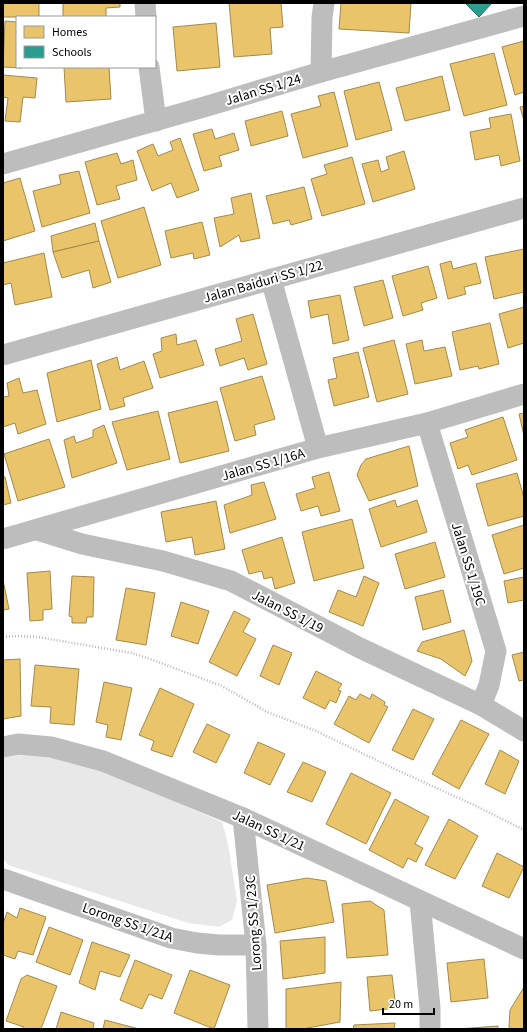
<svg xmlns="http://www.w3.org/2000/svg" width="527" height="1032" font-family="'Source Sans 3',sans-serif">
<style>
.green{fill:#e8e8e8}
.homes{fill:#e9c46a;stroke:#a3894a}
.schools{fill:#2a9d8f;stroke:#1d6e64}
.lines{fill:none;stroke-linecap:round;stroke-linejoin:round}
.path{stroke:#b8b8b8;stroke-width:2.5;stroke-dasharray:1 2;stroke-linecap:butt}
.minor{stroke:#bdbdbd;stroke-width:21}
.labels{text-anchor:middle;stroke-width:4;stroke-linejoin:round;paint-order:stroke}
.street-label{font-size:14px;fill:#000;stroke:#fff}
</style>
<rect width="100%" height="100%" fill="#fff"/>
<!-- green -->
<path class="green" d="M13,750L96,767L222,822L228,844L237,901L232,920L219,927L188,923L8,865L3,858V753Z"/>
<!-- homes -->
<g class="homes">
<rect x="3" y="3" width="36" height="14"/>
<path d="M63,3H120V7L106,8V17H63Z"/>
<path d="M229,3H281L283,27L270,28L272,54L234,57Z"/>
<path d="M341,3H411L409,33L339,29Z"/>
<path d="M5,21L17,22V67H22V68L3,67Z"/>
<path d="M216,23L220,67L177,71L173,27Z"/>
<path d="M524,41V92L515,95L502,47Z"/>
<path d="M494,53L507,105L464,116L450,64Z"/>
<path d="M64,67H109L111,99L66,102Z"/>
<path d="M3,75L37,78L35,98L23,97L20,122L5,121L8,98L3,97Z"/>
<path d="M442,76L450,110L405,121L396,88Z"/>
<path d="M379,82L392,130L356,140L344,91Z"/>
<path d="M334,92L348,146L303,158L291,114L321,106L318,96Z"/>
<path d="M524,106V121L520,107Z"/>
<path d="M282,111L288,136L251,146L245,121Z"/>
<path d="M511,114L520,161L501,166L499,155L475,160L470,132L491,128L489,118Z"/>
<path d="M212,129L215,139L234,133L239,150L219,156L222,166L204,171L193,134Z"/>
<path d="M180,138L199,190L177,198L171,183L152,191L137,151L153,144L158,156L173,150L170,142Z"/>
<path d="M404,151L415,189L373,202L362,164L378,160L381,172L389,169L386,157Z"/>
<path d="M117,153L121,164L133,160L137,180L116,186L120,199L97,205L85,162Z"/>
<path d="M352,157L365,204L322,216L311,179L327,174L324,165Z"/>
<path d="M79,171L90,213L42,227L33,191L61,184L59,175Z"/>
<path d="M20,178L35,231L3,241V183Z"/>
<path d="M304,187L312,219L291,225L289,220L273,224L266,196Z"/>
<path d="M251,193L260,238L241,242L239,235L220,247L214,218L234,214L231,198Z"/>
<path d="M144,207L161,265L118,278L101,221Z"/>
<path d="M202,222L210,255L194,259L193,253L171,258L165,231Z"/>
<path d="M95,223L99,241L53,252L51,236Z"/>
<path d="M99,241L111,282L93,288L89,270L62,278L53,252Z"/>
<path d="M524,249V292L494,299L485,257Z"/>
<path d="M44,253L52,297L15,305L11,283L3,285V263Z"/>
<path d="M451,261L453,269L476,263L481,283L464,287L466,294L448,299L440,264Z"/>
<path d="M428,266L437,298L421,303L423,310L403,316L392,276Z"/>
<path d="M383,280L393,318L364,326L354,287Z"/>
<path d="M340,295L349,340L333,344L328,314L311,318L308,301Z"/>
<path d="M524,307V343L508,348L499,314Z"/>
<path d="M253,314L267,364L248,370L244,358L220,366L215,349L242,341L236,319Z"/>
<path d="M490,323L499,364L479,369L478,366L460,370L452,332Z"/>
<path d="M176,334L177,345L196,340L204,365L160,378L153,354L162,351L161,338Z"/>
<path d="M394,340L408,394L377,402L363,348Z"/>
<path d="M422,340L424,351L445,347L452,376L415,384L406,344Z"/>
<path d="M358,352L369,397L334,406L328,380L337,378L333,358Z"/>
<path d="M117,357L120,370L144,361L153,388L123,398L125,406L110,410L97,364Z"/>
<path d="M91,360L101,409L57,422L47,373Z"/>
<path d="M262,376L275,419L254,425L256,435L235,441L220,388Z"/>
<path d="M19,378L23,393L37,390L46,424L18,434L15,423L3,427V397L9,396L7,383Z"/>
<path d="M217,401L229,451L180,463L168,413Z"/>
<path d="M158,411L170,459L127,470L112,422Z"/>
<path d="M524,413V436L519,414Z"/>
<path d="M503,417L517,460L472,475L468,465L458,469L450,443L468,437L465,430Z"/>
<path d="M104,425L117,463L72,478L64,440L74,436L76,443L93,437V430Z"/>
<path d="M49,439L65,487L18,501L4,454Z"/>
<path d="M409,446L418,486L369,501L357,475L361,465L366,459Z"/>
<path d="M329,472L340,511L321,516L318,506L301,511L296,494L315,488L312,477Z"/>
<path d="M517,473L524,498V516L488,526L476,484Z"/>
<path d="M3,477H5L11,503L3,505Z"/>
<path d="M264,482L276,519L230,533L224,505L252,495L251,485Z"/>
<path d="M395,500L397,507L417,500L427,532L381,547L369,509Z"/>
<path d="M216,501L225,549L195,555L192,537L166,542L161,512Z"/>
<path d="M352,519L364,568L314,581L302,532Z"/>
<path d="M524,525V568L504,574L492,535Z"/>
<path d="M282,537L295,583L275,589L272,577L264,579L262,571L249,574L242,550Z"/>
<path d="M435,542L445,577L405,589L395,554Z"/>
<path d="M50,571L52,609L43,610V620L30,621L27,573Z"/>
<path d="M72,576L94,577L93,617H87L86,623H72V617L69,616Z"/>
<path d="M364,576L379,583L363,626L329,612L338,590L356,597Z"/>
<path d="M524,577V600L508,603L504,581Z"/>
<path d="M3,580L9,609L3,610Z"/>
<path d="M126,588L155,593L146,645L116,640Z"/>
<path d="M443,590L451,622L423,630L415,597Z"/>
<path d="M181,602L209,611L198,644L171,636Z"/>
<path d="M234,611L250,619L243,632L256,639L237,676L209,662Z"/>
<path d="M464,630L472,661L465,676L441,659L417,651L422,642Z"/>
<path d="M273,645L292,653L279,685L260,676Z"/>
<path d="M524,652V680L519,681L512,655Z"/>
<path d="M20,659L21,716L3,719V660Z"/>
<path d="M35,665L79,669L74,725L50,723L51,707L31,706Z"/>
<path d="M316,671L342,684L338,690L341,691L336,703L330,700L325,709L303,698Z"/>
<path d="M104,682L132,688L121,740L106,737L108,725L96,722Z"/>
<path d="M160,688L194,704L172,757L151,750L154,741L139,735Z"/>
<path d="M360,694L370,699L372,694L385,702L384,705L388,707L369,743L334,724L349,696L356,700Z"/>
<path d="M413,709L434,719L413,760L392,750Z"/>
<path d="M461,720L489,734L459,789L432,774Z"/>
<path d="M207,724L230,735L216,763L193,752Z"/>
<path d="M258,742L285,754L270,785L244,773Z"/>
<path d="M500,750L519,761L505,794L485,784Z"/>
<path d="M303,762L326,772L312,802L287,792Z"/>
<path d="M351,773L391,793L366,844L326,824Z"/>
<path d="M395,799L429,817L415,844L423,848L416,862L408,858L403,868L369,850Z"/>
<path d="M449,819L478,836L455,879L425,865Z"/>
<path d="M497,853L524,867L509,898L482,886Z"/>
<path d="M307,878L326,881L334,922L275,933L267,885Z"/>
<path d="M370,901L384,910L388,955L347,958L342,904Z"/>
<path d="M20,908L46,917L33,955L18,951L15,959L3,955V924L7,912L17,918Z"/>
<path d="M49,927L83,940L70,975L36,962Z"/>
<path d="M325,937V973L283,979L280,941Z"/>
<path d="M92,942L130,955L120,977L100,971L95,990L79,983Z"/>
<path d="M484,959L488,998L451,1002L447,963Z"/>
<path d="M135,960L172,975L162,999L149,994L142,1009L120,1000Z"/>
<path d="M190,970L230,985L214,1029L174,1013Z"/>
<path d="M27,975L57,986L41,1029H23L24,1027L6,1021L21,979Z"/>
<path d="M392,975L396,1008L370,1011L367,977Z"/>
<path d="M341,982L340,1022L302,1029H286V989Z"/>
<path d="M524,987V1029H512L509,1027L510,1010Z"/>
<path d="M61,1012L94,1023L93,1029H56Z"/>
<path d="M105,1020L139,1029H103Z"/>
<path d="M395,1023L394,1029H353L354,1025Z"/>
<path d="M498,1026V1029H458Z"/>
</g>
<!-- schools -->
<path class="schools" d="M465,3H492L479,17Z"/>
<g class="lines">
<!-- path -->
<path class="path" d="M3,637L18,636L38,637L132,653L150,659L222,686L267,712L314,730L397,770L474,805L524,830"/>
<!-- minor -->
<g class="minor">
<path d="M145,3L146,17"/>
<path d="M149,67L156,121"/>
<path d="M321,72L322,18L324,3"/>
<path d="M3,164L204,107L321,72L524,16"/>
<path d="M271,279L318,448"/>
<path d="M3,355L524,208"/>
<path d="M427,423L496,651L489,685L481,705"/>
<path d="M37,530L82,544L163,561L231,581L360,648L481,705L524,731"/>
<path d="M3,539L318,448L427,423L524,394"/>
<path d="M3,747L18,744L51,747L103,761L243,818L524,949"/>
<path d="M243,818L256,945L258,1029"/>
<path d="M3,879L171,938L197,943L219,945H256"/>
<path d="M420,901L430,1008V1029"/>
</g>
</g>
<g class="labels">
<!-- street labels -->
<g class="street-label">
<text transform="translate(263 89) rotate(-17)" y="5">Jalan SS 1/24</text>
<text transform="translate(263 281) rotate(-16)" y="5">Jalan Baiduri SS 1/22</text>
<text transform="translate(263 464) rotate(-16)" y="5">Jalan SS 1/16A</text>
<text transform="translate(469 564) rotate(73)" y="5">Jalan SS 1/19C</text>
<text transform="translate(288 611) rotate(27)" y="5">Jalan SS 1/19</text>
<text transform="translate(269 830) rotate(25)" y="5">Jalan SS 1/21</text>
<text transform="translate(128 922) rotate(19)" y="5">Lorong SS 1/21A</text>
<text transform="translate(253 923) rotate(-94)" y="5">Lorong SS 1/23C</text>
</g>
</g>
<!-- border -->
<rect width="527" height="1032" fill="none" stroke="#000000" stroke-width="8"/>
<!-- legend -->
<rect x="16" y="16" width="140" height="52" fill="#ffffff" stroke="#999999"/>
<rect x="24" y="26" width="20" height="12" fill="#e9c46a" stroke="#999999"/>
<text x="52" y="36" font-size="12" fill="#000000">Homes</text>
<rect x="24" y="46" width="20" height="12" fill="#2a9d8f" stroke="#999999"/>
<text x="52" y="56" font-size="12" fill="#000000">Schools</text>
<!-- scale -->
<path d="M383 1008v6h51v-6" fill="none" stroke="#000000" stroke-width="2"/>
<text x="389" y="1008" font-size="12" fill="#000000" stroke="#ffffff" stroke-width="3" paint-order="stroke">20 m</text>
</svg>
